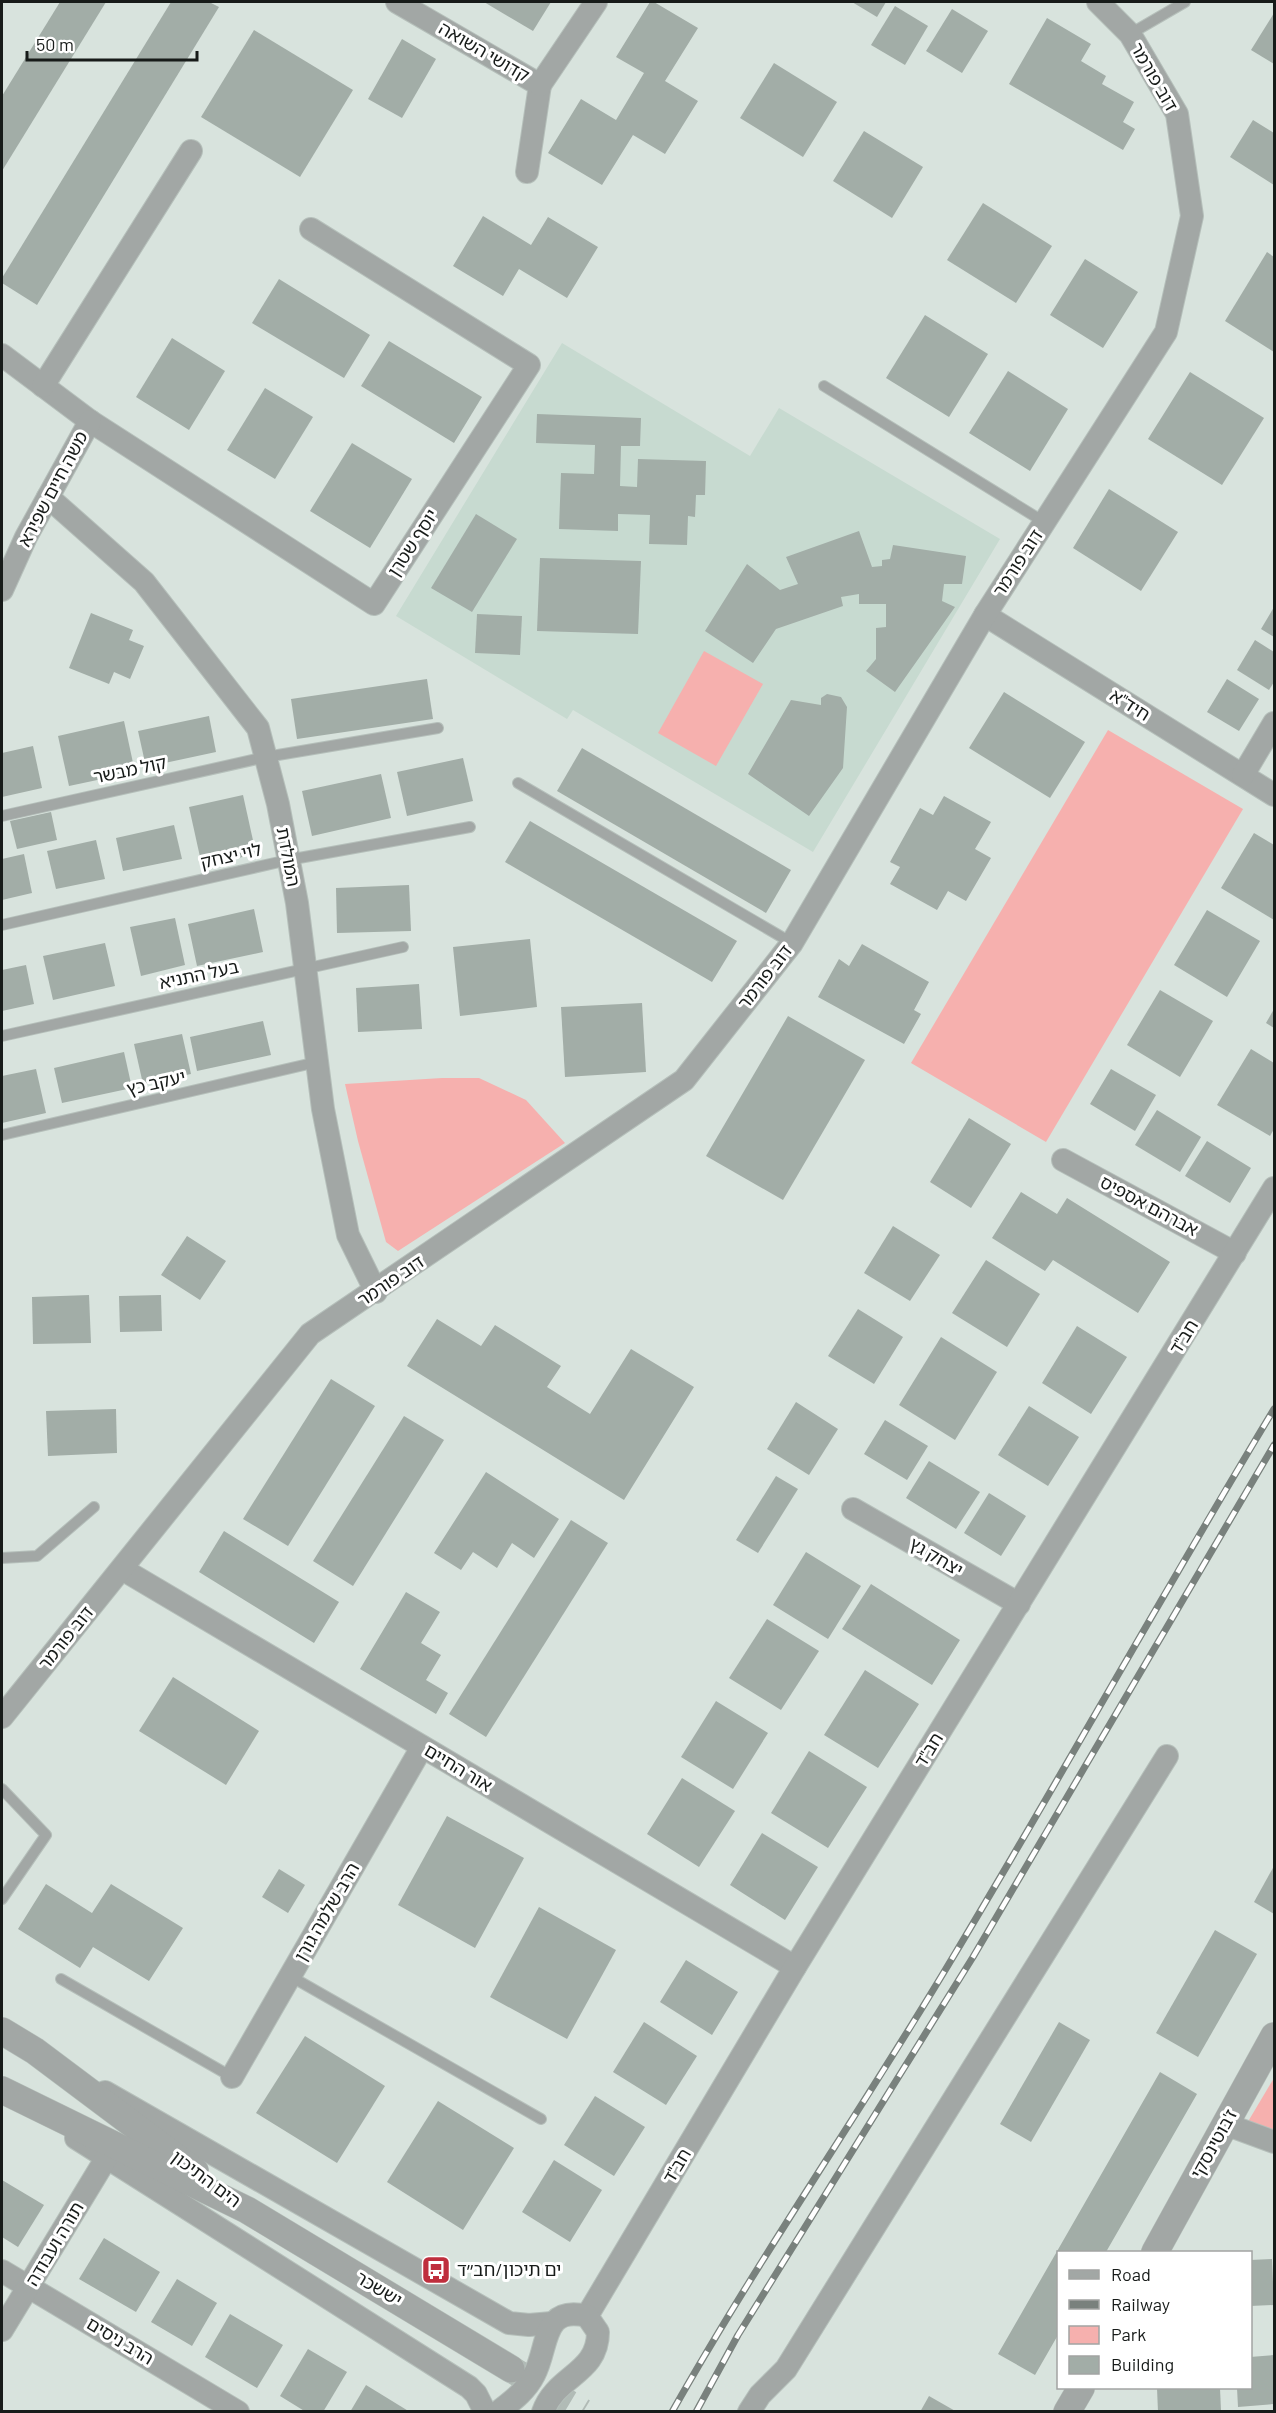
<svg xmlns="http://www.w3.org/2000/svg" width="1276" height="2413" font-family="Barlow,'Noto Sans Hebrew',sans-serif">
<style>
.built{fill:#c7dad0}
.green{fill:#f6b0ae}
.building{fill:#a2ada7}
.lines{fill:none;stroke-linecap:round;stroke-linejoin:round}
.tertiary-tunnel{stroke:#b1bbb6;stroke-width:27;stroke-dasharray:27 14;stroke-linecap:butt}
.service-casing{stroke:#b5bfba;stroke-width:12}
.minor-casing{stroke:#b5bfba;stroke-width:24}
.tertiary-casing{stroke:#b5bfba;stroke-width:28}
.service{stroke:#a2a7a5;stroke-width:10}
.minor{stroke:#a2a7a5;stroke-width:22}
.tertiary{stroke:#a2a7a5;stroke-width:27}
.rail-casing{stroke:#79817d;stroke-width:7}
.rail{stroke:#fff;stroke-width:4.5;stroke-dasharray:14;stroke-linecap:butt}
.labels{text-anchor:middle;stroke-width:6;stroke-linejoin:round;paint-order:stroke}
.street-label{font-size:18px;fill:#171b19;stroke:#fff}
.poi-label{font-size:18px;fill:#171b19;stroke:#fff;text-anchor:start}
</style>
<rect width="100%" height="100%" fill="#d8e3dd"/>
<!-- built -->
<path class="built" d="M562,343L750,456L779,408L1000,539L813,852L573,710L567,719L396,616Z"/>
<!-- green -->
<g class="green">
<path d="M704,651L763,684L716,766L658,733Z"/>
<path d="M1108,730L1243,809L1046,1142L911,1063Z"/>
<path d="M442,1078H479L526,1100L565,1143L398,1251L386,1242L358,1141L345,1084Z"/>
<path d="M1274,2078V2142L1243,2130Z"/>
</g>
<!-- building -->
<g class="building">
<path d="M60,2H106L2,171V96Z"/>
<path d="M171,2H209L219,7L37,305L2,283V278Z"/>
<path d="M484,2H551L533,31Z"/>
<path d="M650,2H654L698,28L665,81L698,101L665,154L633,135L602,185L548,153L581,99L616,120L644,73L616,57Z"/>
<path d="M852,2H886L877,17Z"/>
<path d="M895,6L928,26L905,65L871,45Z"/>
<path d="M952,9L988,31L962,73L926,51Z"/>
<path d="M1274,13V64L1251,50Z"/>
<path d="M1047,18L1091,44L1081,61L1106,76L1102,84L1134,102L1123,122L1135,129L1123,150L1009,84Z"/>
<path d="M254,30L353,90L300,177L201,117Z"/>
<path d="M402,39L436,59L402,118L368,99Z"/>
<path d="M774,63L837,102L803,157L740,118Z"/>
<path d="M1253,120L1274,133V185L1230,157Z"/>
<path d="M864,131L923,167L892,218L833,181Z"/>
<path d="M983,203L1052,246L1016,303L947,260Z"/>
<path d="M483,216L531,245L548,217L598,247L567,298L519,269L503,296L453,266Z"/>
<path d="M1267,252L1274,257V352L1225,321Z"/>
<path d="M1085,259L1138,292L1103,348L1050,315Z"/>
<path d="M279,279L370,335L344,378L252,323Z"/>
<path d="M925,315L988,354L949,417L886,378Z"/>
<path d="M172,338L225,371L189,430L136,397Z"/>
<path d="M389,341L482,397L454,443L361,386Z"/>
<path d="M1008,371L1068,409L1030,471L969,433Z"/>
<path d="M1190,372L1264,418L1222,485L1148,439Z"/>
<path d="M265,388L313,417L275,479L227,450Z"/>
<path d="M537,414L641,418L640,446H621L620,486L637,487L638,459L706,461L705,495H696L695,517L688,516L687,545L649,544L650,515L618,514V531L559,529L561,473L594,474L595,445L536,443Z"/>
<path d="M352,443L412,479L370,548L310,511Z"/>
<path d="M1109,489L1178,532L1141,591L1073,548Z"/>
<path d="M476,514L517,539L472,612L431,588Z"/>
<path d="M859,531L872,567L882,566V560L890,559L893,545L966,556L962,584H944L942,601L955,607L895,692L866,671L876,659V628L886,627V604H859V594L841,597L843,606L776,629L753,663L705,631L747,564L780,590L798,584L786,557Z"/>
<path d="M540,558L641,561L638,634L537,631Z"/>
<path d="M1274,607V637L1261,629Z"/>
<path d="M91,613L133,630L129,640L144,646L130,679L114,672L109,684L69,668Z"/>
<path d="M477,614L522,616L520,655L475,653Z"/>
<path d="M1255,640L1274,652V682L1269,690L1237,670Z"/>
<path d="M427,679L433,719L297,739L291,699Z"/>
<path d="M1227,679L1259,699L1239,731L1207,712Z"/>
<path d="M1004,692L1085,742L1050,798L969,748Z"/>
<path d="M827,694L841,697L847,707L843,768L809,816L748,774L791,700L821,705V698Z"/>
<path d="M209,716L216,752L146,767L138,731Z"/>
<path d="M124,721L135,772L69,786L58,736Z"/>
<path d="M33,746L42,788L2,797V753Z"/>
<path d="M582,748L791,870L766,913L557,791Z"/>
<path d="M463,758L473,801L407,816L397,772Z"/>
<path d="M381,774L391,818L312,836L302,791Z"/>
<path d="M243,795L256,854L202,866L189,807Z"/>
<path d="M944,796L991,822L975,849L991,858L966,901L948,891L937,910L890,884L900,867L890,862L920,808L933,815Z"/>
<path d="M51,812L57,840L17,849L10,821Z"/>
<path d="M530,821L737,941L712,982L505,862Z"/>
<path d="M174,825L182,859L123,871L116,838Z"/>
<path d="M1254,833L1274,845V920L1221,888Z"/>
<path d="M96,840L105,879L56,889L47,851Z"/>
<path d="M24,854L32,893L2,900V859Z"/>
<path d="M409,885L411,931L337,933L336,888Z"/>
<path d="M254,909L263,952L197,966L188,924Z"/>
<path d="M1207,910L1260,941L1227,997L1174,965Z"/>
<path d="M175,918L185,965L141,976L130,927Z"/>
<path d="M530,939L537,1007L460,1016L453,947Z"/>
<path d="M105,943L115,986L53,1000L43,956Z"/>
<path d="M862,944L929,982L914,1010L921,1014L904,1044L818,997L839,959L849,966Z"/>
<path d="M26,965L34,1004L2,1011V970Z"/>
<path d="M419,984L422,1029L358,1032L356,988Z"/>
<path d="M1160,990L1213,1021L1180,1077L1127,1045Z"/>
<path d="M642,1003L646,1072L565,1077L561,1007Z"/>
<path d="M1274,1009V1028L1266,1023Z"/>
<path d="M788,1016L865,1060L783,1200L706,1156Z"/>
<path d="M263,1021L271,1055L197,1071L190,1037Z"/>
<path d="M182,1034L191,1074L143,1084L134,1044Z"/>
<path d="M1251,1049L1274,1063V1129L1270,1136L1217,1105Z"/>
<path d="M124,1052L132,1088L62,1103L54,1068Z"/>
<path d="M36,1069L46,1113L2,1123V1076Z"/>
<path d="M1111,1069L1156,1095L1135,1131L1090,1104Z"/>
<path d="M1157,1110L1201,1137L1180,1172L1135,1145Z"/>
<path d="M969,1118L1011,1144L971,1208L930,1182Z"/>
<path d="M1207,1141L1251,1168L1230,1203L1185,1176Z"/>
<path d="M1021,1192L1057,1214L1067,1198L1170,1262L1138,1313L1053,1260L1045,1271L992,1238Z"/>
<path d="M893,1226L940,1255L910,1301L864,1273Z"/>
<path d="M187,1236L226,1261L200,1300L161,1275Z"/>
<path d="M986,1260L1040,1294L1007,1347L952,1313Z"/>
<path d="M89,1295L91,1343L33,1344L32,1297Z"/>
<path d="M161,1295L162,1331L120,1332L119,1296Z"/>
<path d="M858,1309L903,1337L874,1384L828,1356Z"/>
<path d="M437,1319L481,1346L495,1325L561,1366L547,1387L590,1414L631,1349L694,1387L624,1500L407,1366Z"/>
<path d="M1077,1326L1127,1357L1091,1414L1042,1383Z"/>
<path d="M941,1337L997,1372L955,1440L899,1405Z"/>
<path d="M331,1379L375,1406L288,1546L243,1519Z"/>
<path d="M796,1402L838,1429L809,1475L767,1449Z"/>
<path d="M1029,1406L1079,1437L1048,1486L998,1455Z"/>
<path d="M116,1409L117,1453L48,1456L46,1411Z"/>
<path d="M404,1416L444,1440L353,1586L313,1561Z"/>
<path d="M885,1420L928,1446L907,1480L864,1454Z"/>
<path d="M929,1461L980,1492L956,1529L906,1498Z"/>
<path d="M486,1472L559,1519L534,1558L512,1543L497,1568L473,1552L461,1570L434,1553Z"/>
<path d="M776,1476L798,1489L758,1553L736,1540Z"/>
<path d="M989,1493L1026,1516L1001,1556L964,1533Z"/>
<path d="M571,1520L608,1543L486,1737L449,1714Z"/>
<path d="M224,1531L339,1602L314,1643L199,1572Z"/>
<path d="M806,1552L861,1586L828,1639L773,1605Z"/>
<path d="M871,1584L960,1640L932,1685L842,1629Z"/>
<path d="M406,1592L440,1612L421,1643L441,1655L426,1680L448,1693L436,1714L360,1669Z"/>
<path d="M767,1619L819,1651L781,1710L729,1678Z"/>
<path d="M865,1670L919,1704L878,1768L824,1735Z"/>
<path d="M173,1677L259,1731L226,1785L139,1731Z"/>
<path d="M716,1701L768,1733L733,1789L681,1757Z"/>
<path d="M809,1751L867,1787L828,1848L771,1813Z"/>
<path d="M682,1778L735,1811L699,1867L647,1834Z"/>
<path d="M447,1816L524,1858L475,1948L398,1905Z"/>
<path d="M762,1833L818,1867L785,1920L730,1885Z"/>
<path d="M1274,1866V1914L1254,1902Z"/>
<path d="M279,1869L305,1885L288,1913L262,1897Z"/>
<path d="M46,1884L92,1913L111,1884L183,1928L149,1981L93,1947L80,1968L18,1929Z"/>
<path d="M539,1907L616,1950L567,2039L490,1997Z"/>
<path d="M1215,1930L1257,1954L1198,2057L1156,2033Z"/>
<path d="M686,1960L738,1992L712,2035L660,2002Z"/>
<path d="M644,2022L697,2056L666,2105L613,2072Z"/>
<path d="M1059,2022L1090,2040L1031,2142L1000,2124Z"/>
<path d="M305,2036L385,2086L337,2163L256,2113Z"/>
<path d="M1160,2072L1197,2094L1106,2252H1058V2335L1035,2375L998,2354Z"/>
<path d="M595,2096L645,2127L614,2176L564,2145Z"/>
<path d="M438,2101L514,2148L463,2230L387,2182Z"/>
<path d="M554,2160L602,2190L570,2242L522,2212Z"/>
<path d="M2,2180L44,2205L18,2247L2,2237Z"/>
<path d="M104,2238L160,2272L136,2312L79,2279Z"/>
<path d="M1272,2259L1274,2305L1250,2306V2260Z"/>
<path d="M177,2279L217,2303L192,2346L151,2322Z"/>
<path d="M230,2314L283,2345L257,2388L205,2357Z"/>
<path d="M308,2349L347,2372L323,2412H306L280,2396Z"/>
<path d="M1274,2355V2404L1238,2407L1237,2388H1250V2357Z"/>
<path d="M366,2385L410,2412H350Z"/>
<path d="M1157,2388H1220L1221,2411L1158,2412Z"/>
<path d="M929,2396L957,2412H920Z"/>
</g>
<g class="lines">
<!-- tertiary-tunnel -->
<path class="tertiary-tunnel" d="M511,2369L583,2412"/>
<!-- service casing -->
<g class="service-casing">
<g id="service">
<path d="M1130,34L1185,2"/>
<path d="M824,386L1044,522"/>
<path d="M518,783L792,943"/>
<path d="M2,816L266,757L438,728"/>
<path d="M2,925L288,860L470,827"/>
<path d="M2,1036L403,947"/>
<path d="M2,1135L317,1062"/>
<path d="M2,1558L37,1556L94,1507"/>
<path d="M2,1789L46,1835L2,1899"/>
<path d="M290,1976L541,2119"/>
<path d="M61,1979L232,2077"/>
</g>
</g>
<!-- minor casing -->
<g class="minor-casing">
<g id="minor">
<path d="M397,2L540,85L527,172"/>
<path d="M540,85L596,2"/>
<path d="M2,355L90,421L374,604L529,365L311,229"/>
<path d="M43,386L191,151"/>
<path d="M48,497L144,582L258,728L278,804L297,903L323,1109L348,1235L376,1292"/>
<path d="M2,590L26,537L90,421"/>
<path d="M985,615L1274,795"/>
<path d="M1243,775L1274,723"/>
<path d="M1063,1160L1235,1253"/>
<path d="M853,1509L1019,1604"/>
<path d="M122,1569L795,1967"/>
<path d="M2,1717L310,1334L684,1080L792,943L985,615L1166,332L1192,216L1177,114L1130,34L1098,2"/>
<path d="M232,2077L422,1747"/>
<path d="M105,2092L509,2323L529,2325L552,2323"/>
<path d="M1225,2124L1274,2142"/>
<path d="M76,2138L469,2387L476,2394L485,2412"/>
<path d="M2,2271L238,2412"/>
<path d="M587,2316L795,1967L1274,1188"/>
<path d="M2,2330L107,2157"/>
<path d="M498,2412C512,2401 526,2391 534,2375C549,2347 541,2305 587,2316L598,2332C598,2374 556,2375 543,2412"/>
<path d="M749,2412L760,2395L786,2369L1167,1756"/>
</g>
</g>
<!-- tertiary casing -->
<g class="tertiary-casing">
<g id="tertiary">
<path d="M2,2031L35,2051L195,2171"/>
<path d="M2,2090L247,2210L511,2369"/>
<path d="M1155,2252L1274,2036"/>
<path d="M1067,2412L1081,2388"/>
</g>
</g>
<!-- service -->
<use href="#service" class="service"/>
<!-- minor -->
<use href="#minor" class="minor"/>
<!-- tertiary -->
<use href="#tertiary" class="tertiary"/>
<!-- rail casing -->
<g class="rail-casing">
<g id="rail">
<path d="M672,2412C760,2256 862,2110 953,1957C1062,1775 1165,1590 1274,1409"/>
<path d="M696,2412L738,2335L973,1957L1274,1445"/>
</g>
</g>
<!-- rail -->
<use href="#rail" class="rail"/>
</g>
<!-- icons -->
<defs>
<g id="bus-square" transform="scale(1.5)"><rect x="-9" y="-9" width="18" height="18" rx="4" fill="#bf2e3d" stroke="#fff"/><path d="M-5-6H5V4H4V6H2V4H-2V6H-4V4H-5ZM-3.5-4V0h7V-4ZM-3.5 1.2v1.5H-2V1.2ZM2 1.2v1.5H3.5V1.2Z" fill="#fff"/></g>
</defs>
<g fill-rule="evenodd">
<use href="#bus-square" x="436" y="2270"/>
</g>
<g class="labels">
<!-- street labels -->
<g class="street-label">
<text transform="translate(484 52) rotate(30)" y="6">קדושי השואה</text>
<text transform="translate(1154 77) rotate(60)" y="6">דוב פורמר</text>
<text transform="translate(53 489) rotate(-62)" y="6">משה חיים שפירא</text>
<text transform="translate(413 543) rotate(-57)" y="6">יוסף שטרן</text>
<text transform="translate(1018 563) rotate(-57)" y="6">דוב פורמר</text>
<text transform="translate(1130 705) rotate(32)" y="6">חיד"א</text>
<text transform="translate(130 770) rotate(-12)" y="6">קול מבשר</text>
<text transform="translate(231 856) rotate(-13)" y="6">לוי יצחק</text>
<text transform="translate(288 857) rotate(79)" y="6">המולדת</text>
<text transform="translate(199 975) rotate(-12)" y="6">בעל התניא</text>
<text transform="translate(765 977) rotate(-52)" y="6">דוב פורמר</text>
<text transform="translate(156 1083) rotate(-13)" y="6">יעקב כץ</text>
<text transform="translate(1149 1206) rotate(28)" y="6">אברהם אספיס</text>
<text transform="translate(391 1281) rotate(-34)" y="6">דוב פורמר</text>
<text transform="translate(1184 1337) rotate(-58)" y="6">חב"ד</text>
<text transform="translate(936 1557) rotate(30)" y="6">יצחק גץ</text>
<text transform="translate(66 1638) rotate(-51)" y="6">דוב פורמר</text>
<text transform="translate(929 1750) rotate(-58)" y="6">חב"ד</text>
<text transform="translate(458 1768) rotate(31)" y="6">אור החיים</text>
<text transform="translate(327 1912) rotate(-60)" y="6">הרב שלמה גורן</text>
<text transform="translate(1214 2144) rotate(-61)" y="6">ז'בוטינסקי</text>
<text transform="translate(677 2166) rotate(-59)" y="6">חב"ד</text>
<text transform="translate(206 2179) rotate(37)" y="6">הים התיכון</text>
<text transform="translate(55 2244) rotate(-59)" y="6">תורה ועבודה</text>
<text transform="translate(379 2289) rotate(31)" y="6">יששכר</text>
<text transform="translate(120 2341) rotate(31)" y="6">הרב ניסים</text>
</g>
<!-- poi labels -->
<g class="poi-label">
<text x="457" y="2276">ים תיכון/חב״ד</text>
</g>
</g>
<!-- border -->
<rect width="1276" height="2413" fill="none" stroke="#171b19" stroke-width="6"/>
<!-- legend -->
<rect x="1057" y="2251" width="195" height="138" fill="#ffffff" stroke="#a2a4a3" stroke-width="1.5"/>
<rect x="1069" y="2270" width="30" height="9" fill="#a2a7a5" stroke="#a2a4a3" stroke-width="1.5"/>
<text x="1111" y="2281" font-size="18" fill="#171b19">Road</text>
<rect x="1069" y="2300" width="30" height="9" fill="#79817d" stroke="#a2a4a3" stroke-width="1.5"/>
<text x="1111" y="2311" font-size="18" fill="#171b19">Railway</text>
<rect x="1069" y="2326" width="30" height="18" fill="#f6b0ae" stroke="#a2a4a3" stroke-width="1.5"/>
<text x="1111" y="2341" font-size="18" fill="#171b19">Park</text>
<rect x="1069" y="2356" width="30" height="18" fill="#a2ada7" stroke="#a2a4a3" stroke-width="1.5"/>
<text x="1111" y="2371" font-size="18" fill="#171b19">Building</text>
<!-- scale -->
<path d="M27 51v9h170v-9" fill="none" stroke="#171b19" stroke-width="3"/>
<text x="36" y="51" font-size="18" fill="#171b19" stroke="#ffffff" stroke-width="4.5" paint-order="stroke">50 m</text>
</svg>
